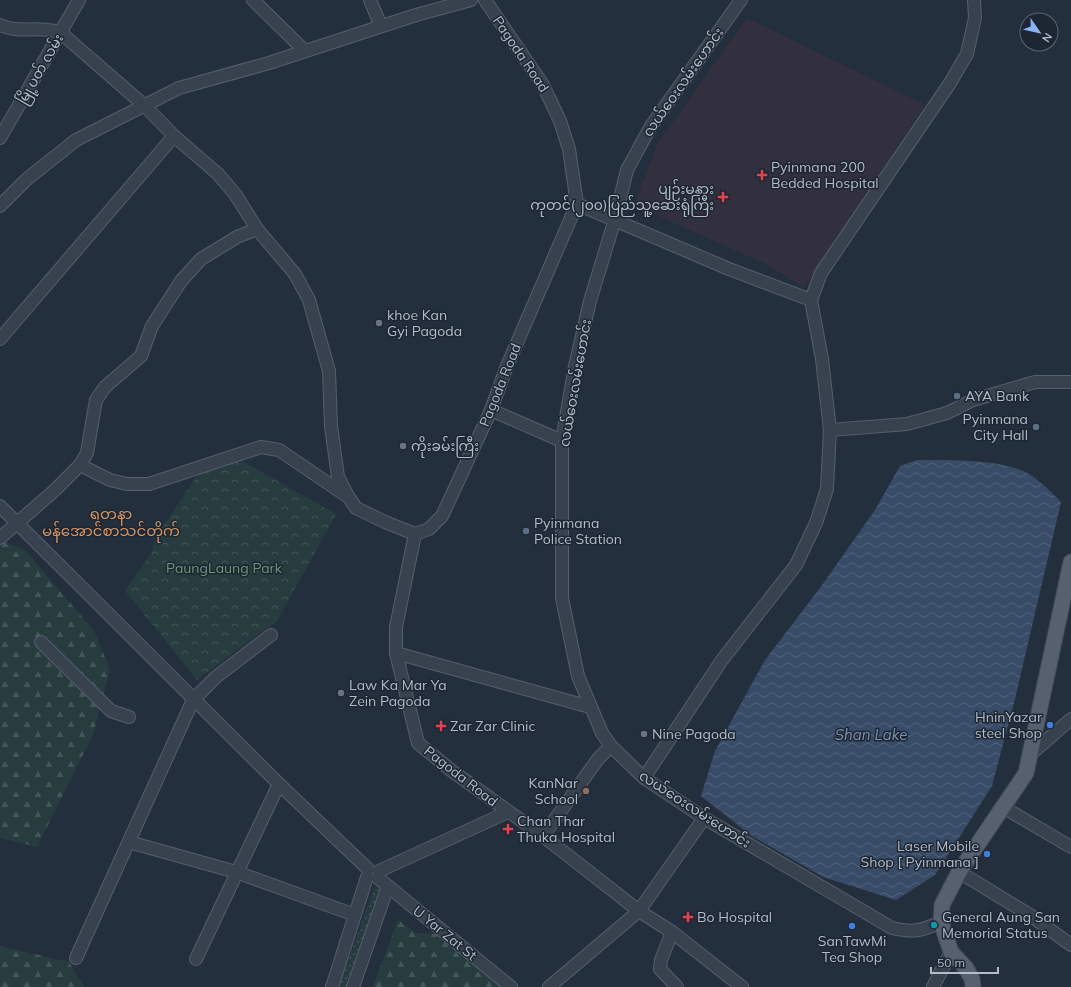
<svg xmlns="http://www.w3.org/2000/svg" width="1071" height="987" font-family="Mulish,'Noto Sans Myanmar',sans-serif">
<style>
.medical{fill:#32303f}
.grass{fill:url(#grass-dots)}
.forest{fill:url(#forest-firs)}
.park{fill:url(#park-crowns)}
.water{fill:url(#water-waves)}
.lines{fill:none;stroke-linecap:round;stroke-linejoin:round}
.minor-casing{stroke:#565f6c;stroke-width:14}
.major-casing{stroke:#414a57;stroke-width:17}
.minor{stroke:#38414e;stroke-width:12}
.major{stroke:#56606e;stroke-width:15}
.health-dot{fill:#e0444e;stroke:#1d2633;stroke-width:1.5}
.worship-dot{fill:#6b7280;stroke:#1d2633;stroke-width:1.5}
.service-dot{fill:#5c6f8a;stroke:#1d2633;stroke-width:1.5}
.shop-dot{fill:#3f7fe0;stroke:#1d2633;stroke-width:1.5}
.education-dot{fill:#8d6e63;stroke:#1d2633;stroke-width:1.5}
.culture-dot{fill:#0f9aa8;stroke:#1d2633;stroke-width:1.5}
.labels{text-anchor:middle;stroke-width:3;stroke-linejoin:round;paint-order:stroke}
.street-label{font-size:14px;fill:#b4bcc9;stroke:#1d2633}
.poi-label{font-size:14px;fill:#b4bcc9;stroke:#1d2633;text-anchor:start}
.park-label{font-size:14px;fill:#6b9a76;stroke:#1d2633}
.neighbourhood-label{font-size:15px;fill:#d59563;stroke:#1d2633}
.water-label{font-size:15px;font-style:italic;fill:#7c92b1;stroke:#1d2633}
</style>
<defs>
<pattern id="grass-dots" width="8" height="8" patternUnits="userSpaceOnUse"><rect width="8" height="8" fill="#263c3f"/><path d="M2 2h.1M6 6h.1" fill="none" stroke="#435659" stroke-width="1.8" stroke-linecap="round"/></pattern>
<pattern id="forest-firs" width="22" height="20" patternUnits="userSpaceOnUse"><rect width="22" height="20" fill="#263c3f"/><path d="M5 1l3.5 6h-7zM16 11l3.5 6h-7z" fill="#435659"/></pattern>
<pattern id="park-crowns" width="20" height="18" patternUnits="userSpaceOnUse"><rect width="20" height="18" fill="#263c3f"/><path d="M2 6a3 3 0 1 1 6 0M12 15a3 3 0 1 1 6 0" fill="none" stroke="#435659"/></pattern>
<pattern id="water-waves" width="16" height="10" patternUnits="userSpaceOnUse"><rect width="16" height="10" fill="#394c67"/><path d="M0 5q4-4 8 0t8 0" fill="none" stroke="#53647b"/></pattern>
</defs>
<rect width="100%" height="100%" fill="#242f3e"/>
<!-- medical -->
<path class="medical" d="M747,18L925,105L804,288L766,264L634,205L657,145Z"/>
<!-- grass -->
<path class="grass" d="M374,888L381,890L347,987H339Z"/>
<!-- forest -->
<g class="forest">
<path d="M3,541L25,550L94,631L110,669L93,735L37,847L0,838V544Z"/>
<path d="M398,920L416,933L437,934L502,987H373Z"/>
<path d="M0,946L69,962L84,987H0Z"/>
</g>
<!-- park -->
<path class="park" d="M235,457L336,514L277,621L197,680L125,591L151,553L156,537L202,468Z"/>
<!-- water -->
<path class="water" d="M917,460C946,460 989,459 1018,469C1034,474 1049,490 1061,502L1015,699L992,786L935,875L896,900L823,877L752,836L701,796L715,751L765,660L820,588L875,510L900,466Z"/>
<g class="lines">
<!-- minor casing -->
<g class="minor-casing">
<g id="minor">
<path d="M253,0L305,51"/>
<path d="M370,0L381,26"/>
<path d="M485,0L543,85L560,121L569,149L577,204L507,366L491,410L442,516L429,529L415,534L396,627V653L418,743L452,771L543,836L639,911L672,932L742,987"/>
<path d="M741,0L651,126L627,170L615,219L590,301L575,366L562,441V598L578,676L602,733L611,746L644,778L704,818L892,928C913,933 921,931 941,922"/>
<path d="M0,25C19,34 41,25 61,33L145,106L174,136L218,174L235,194L257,229L295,274L309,300L329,371L331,426L338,477L348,496L356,508L385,522L415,534"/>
<path d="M0,138L79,0"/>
<path d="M577,204L729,269L811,300L822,359L830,430L827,489L816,523L796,565L722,660L644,778"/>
<path d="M0,206L27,179L76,140L179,88L269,63L416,15L471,0"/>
<path d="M811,300L821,273L950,83L967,54L975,18L974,0"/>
<path d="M0,339L174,136"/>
<path d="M491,410L562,441"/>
<path d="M830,430L907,424L947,413L973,400L1035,382H1071"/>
<path d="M80,465L110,480L127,484H149L261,447L279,450L347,496"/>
<path d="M0,506L279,784L368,869"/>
<path d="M0,538L55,490L80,465L87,453L96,400L105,387L141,356L152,326L181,281L201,259L237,237L257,229"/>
<path d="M41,642L111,711L129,717"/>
<path d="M396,653L590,707"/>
<path d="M1031,754L1071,719"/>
<path d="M1003,807L1071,847"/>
<path d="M543,836L598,759L611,746"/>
<path d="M129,842L236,872L355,915"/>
<path d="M379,871L508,812"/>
<path d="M959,872L1030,915L1071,945"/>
<path d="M378,878L511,987"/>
<path d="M672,932L661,960L660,969L677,987"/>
<path d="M76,958L193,700L216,677L271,635"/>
<path d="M196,959L279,784"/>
<path d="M332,987L367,877"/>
<path d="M353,987L388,886"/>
<path d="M549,987L639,911L704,818"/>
<path d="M933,987L951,952"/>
</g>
</g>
<!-- major casing -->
<g class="major-casing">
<path id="major" d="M973,987L972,979L966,968L951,952L941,922L942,905L959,872L1026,773L1071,562"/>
</g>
<!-- minor -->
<use href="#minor" class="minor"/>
<!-- major -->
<use href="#major" class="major"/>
</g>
<!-- markers -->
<g class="health-dot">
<path d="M760 169h4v4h4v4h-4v4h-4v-4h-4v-4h4z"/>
<path d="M721 191h4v4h4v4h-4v4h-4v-4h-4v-4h4z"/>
<path d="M439 720h4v4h4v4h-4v4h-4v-4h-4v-4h4z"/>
<path d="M506 823h4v4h4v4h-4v4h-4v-4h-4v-4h4z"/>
<path d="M686 911h4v4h4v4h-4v4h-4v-4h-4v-4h4z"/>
</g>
<g class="worship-dot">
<circle cx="379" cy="323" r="4"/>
<circle cx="403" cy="446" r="4"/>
<circle cx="341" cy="693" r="4"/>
<circle cx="644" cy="734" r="4"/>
</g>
<g class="service-dot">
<circle cx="957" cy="396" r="4"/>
<circle cx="1036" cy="427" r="4"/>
<circle cx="526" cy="531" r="4"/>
</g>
<g class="shop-dot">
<circle cx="1050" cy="725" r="4"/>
<circle cx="987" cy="854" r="4"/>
<circle cx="852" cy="926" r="4"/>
</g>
<circle class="education-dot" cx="586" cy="791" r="4"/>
<circle class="culture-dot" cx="934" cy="925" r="4"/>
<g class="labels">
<!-- street labels -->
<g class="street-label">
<text transform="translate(521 54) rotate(56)" y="5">Pagoda Road</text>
<text transform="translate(40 69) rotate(-60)" y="5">မြို့ပတ် လမ်း</text>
<text transform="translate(683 82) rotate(-55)" y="5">လယ်ဝေးလမ်းဟောင်း</text>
<text transform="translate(575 383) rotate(-80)" y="5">လယ်ဝေးလမ်းဟောင်း</text>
<text transform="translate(500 385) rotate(-68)" y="5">Pagoda Road</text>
<text transform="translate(461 776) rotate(38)" y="5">Pagoda Road</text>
<text transform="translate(695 809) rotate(33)" y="5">လယ်ဝေးလမ်းဟောင်း</text>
<text transform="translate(445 933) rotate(39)" y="5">U Yar Zat St</text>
</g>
<!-- poi labels -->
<g class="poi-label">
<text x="771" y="172">Pyinmana 200<tspan x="771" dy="16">Bedded Hospital</tspan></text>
<text x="714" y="194" text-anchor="end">ပျဉ်းမနား<tspan x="714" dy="16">ကုတင်(၂၀၀)ပြည်သူ့ဆေးရုံကြီး</tspan></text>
<text x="387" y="320">khoe Kan<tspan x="387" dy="16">Gyi Pagoda</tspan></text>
<text x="965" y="401">AYA Bank</text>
<text x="1028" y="424" text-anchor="end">Pyinmana<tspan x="1028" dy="16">City Hall</tspan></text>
<text x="411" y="451">ကိုးခမ်းကြီး</text>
<text x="534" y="528">Pyinmana<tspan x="534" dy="16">Police Station</tspan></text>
<text x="349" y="690">Law Ka Mar Ya<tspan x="349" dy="16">Zein Pagoda</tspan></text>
<text x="1042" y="722" text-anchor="end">HninYazar<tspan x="1042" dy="16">steel Shop</tspan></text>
<text x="450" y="731">Zar Zar Clinic</text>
<text x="652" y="739">Nine Pagoda</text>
<text x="578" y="788" text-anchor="end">KanNar<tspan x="578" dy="16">School</tspan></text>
<text x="517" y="826">Chan Thar<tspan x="517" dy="16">Thuka Hospital</tspan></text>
<text x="979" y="851" text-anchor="end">Laser Mobile<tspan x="979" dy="16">Shop [ Pyinmana ]</tspan></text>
<text x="697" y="922">Bo Hospital</text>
<text x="942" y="922">General Aung San<tspan x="942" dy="16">Memorial Status</tspan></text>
<text x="852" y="946" text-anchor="middle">SanTawMi<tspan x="852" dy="16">Tea Shop</tspan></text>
</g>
<!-- park labels -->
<g class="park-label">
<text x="224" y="573">PaungLaung Park</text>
</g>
<!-- neighbourhood labels -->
<g class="neighbourhood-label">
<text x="111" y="519">ရတနာ<tspan x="111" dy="17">မန်အောင်စာသင်တိုက်</tspan></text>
</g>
<!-- water labels -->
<g class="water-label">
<text x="871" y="740">Shan Lake</text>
</g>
</g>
<!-- north arrow -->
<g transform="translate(1039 32) rotate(124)"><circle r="19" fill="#1d2633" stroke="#59626f"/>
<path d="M0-3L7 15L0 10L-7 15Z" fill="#8ab4f8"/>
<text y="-6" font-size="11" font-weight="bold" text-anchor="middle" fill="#b4bcc9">N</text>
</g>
<!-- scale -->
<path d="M931 967v6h67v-6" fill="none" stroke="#b4bcc9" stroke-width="2"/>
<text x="937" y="967" font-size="12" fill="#b4bcc9" stroke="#1d2633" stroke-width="3" paint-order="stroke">50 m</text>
</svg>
